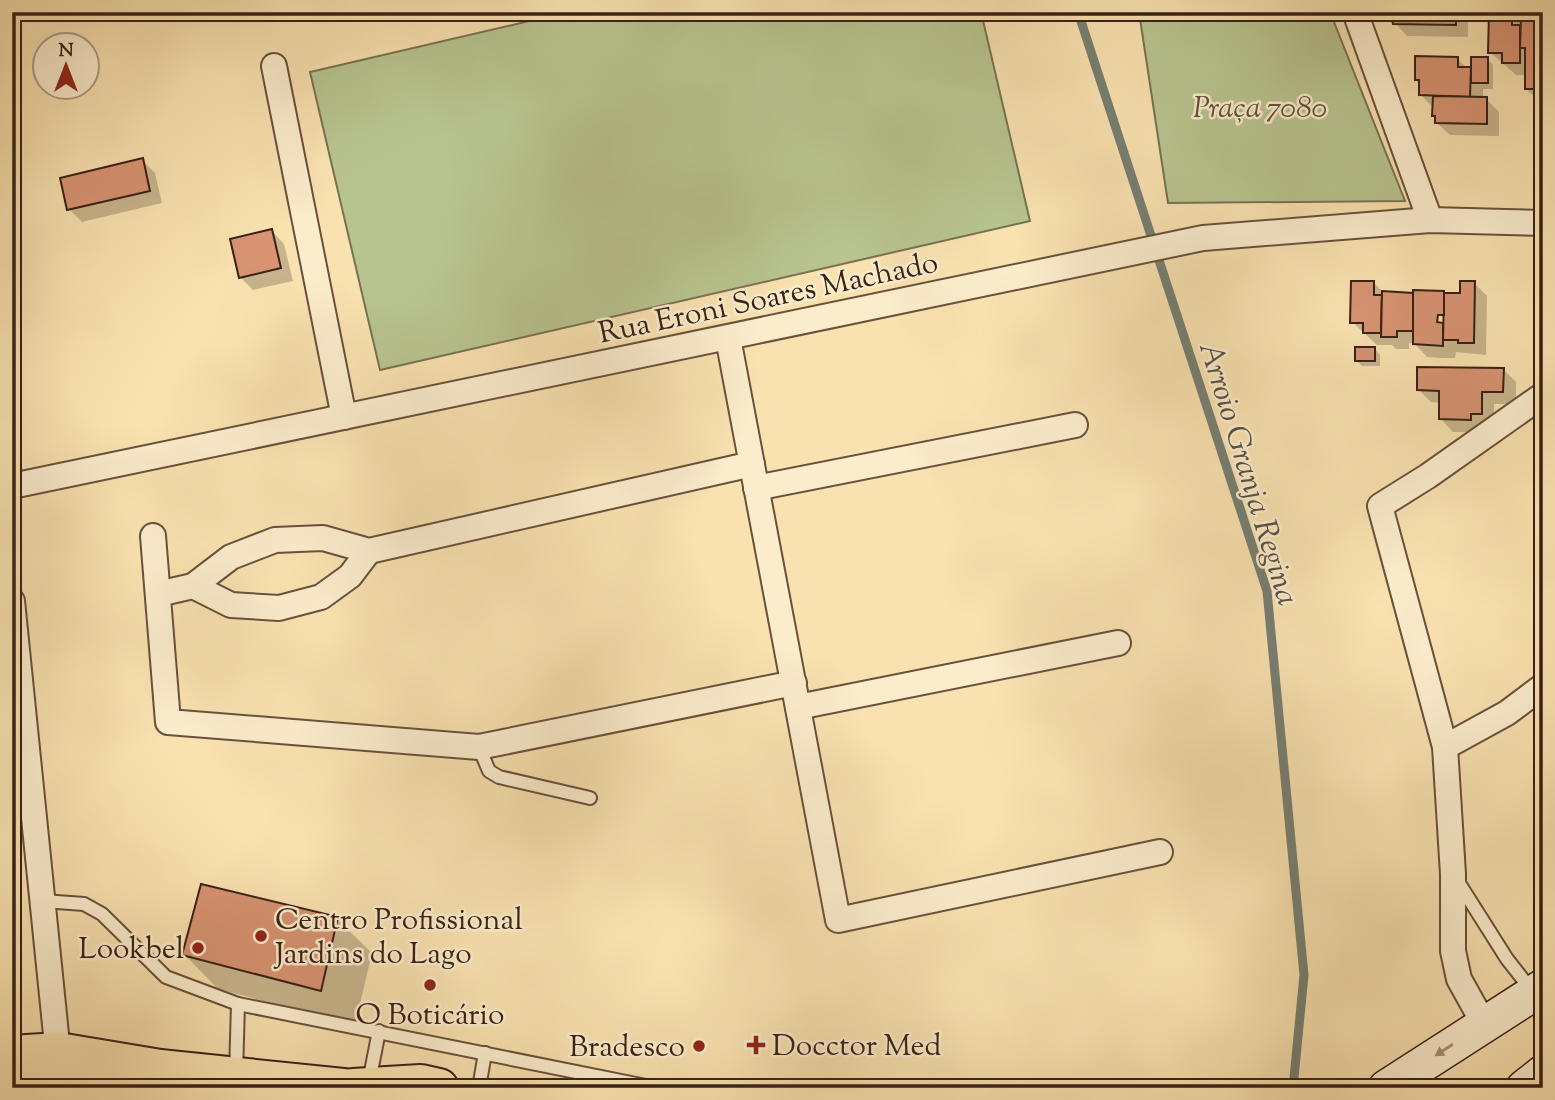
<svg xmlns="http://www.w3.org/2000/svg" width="1555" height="1100" font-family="'Sorts Mill Goudy',serif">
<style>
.green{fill:#b8c490;stroke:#787253;stroke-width:2}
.shadow{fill:#0003;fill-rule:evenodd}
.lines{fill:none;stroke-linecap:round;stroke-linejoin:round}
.stream{stroke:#767f72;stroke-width:9}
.building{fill:#d79372;stroke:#392116;stroke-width:2}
.lane-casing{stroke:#69513c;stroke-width:16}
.street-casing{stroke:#69513c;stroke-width:28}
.secondary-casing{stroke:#392116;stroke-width:38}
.primary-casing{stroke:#392116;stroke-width:42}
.lane{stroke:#fbeccc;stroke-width:12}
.street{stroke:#fbeccc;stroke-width:24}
.secondary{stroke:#fbeccc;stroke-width:35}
.primary{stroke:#f9e1b0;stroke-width:38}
.oneway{fill:#a4917a}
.poi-dot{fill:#8f2418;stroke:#fbeccc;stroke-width:2.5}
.labels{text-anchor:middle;stroke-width:5;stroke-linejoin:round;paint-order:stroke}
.park-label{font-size:30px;font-style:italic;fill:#5f523b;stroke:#fbeccc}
.street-label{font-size:30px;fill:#392116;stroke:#fbeccc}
.poi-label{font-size:30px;fill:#392116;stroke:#fbeccc;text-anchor:start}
.water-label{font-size:32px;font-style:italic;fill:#575044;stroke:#fbeccc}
</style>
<rect width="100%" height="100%" fill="#f9e1b0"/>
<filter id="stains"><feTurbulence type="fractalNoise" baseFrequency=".00286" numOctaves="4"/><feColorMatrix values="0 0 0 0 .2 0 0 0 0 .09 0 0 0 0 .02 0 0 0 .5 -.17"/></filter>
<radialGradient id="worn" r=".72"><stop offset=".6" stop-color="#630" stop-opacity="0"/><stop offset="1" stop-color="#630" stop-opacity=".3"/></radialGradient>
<!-- green -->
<g class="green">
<path d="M568,12H981L1030,221L380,370L310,72Z"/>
<path d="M1139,12H1330L1405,201L1168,203Z"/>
</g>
<!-- shadow -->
<g class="shadow">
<path d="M1392,12H1468V37L1407,36L1395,23Z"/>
<path d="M1512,14L1522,24L1543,20V101H1539L1526,89V75H1516L1490,52Z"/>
<path d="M1457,59L1467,68H1473L1487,59L1493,65V89H1483V99H1486L1499,112V136L1450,135L1437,123L1434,108L1421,95V84L1417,80Z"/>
<path d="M142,160L155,173L162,203L82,222L69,209Z"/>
<path d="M272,231L284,244L293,281L253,290L240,277Z"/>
<path d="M1374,283L1384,293L1461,295L1474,283L1487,296L1486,355L1456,352L1455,358H1442L1427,357L1414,343H1409V349H1396L1392,345H1377L1352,322ZM1436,313H1446L1445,325L1436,324Z"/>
<path d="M1375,349L1380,355V366H1362L1356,360Z"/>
<path d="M1503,369L1516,382V404H1494V426L1483,432H1453L1441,419V403L1431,402L1419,390Z"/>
<path d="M337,919L372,953L355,1025L218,989L184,954Z"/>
</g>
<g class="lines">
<!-- stream -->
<path class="stream" d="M1078,12L1267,591L1304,975L1293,1088"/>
</g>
<!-- building -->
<g class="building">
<path d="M1390,12H1456V25L1393,24Z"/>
<path d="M1489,12H1512V25H1520V63H1502V53H1488Z"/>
<path d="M1521,18H1543V89H1525V48H1520Z"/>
<path d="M1415,56L1458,57V67H1471L1470,97L1419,95V80H1415Z"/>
<rect x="1471" y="57" width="17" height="26"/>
<path d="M1433,96L1487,97V124L1435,123V116H1432Z"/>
<path d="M143,158L150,191L67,210L60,178Z"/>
<path d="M272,229L281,268L239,278L230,239Z"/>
<path d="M1351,281H1374V295H1382L1381,333H1363V323H1350Z"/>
<path d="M1460,281H1475L1474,343H1458V340H1443L1444,293H1460Z"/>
<path d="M1413,290L1444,291V315H1438L1437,322L1443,323V346L1413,344Z"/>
<path d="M1382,291L1413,293V331H1397V337H1381Z"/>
<rect x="1355" y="347" width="20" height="14"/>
<path d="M1417,367L1504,368L1503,392H1482V414H1471V420L1439,419V391L1417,390Z"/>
<path d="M201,884L338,917L321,991L182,955Z"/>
</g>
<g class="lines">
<!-- lane casing -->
<g class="lane-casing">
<g id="lane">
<path d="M479,747L489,771L499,777L590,798"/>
<path d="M1457,880L1507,959L1533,992"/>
<path d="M43,901L84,904L102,914L166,977L238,1004L656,1088"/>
<path d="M236,1073L238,1004"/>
<path d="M369,1082L379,1031"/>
<path d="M479,1088L485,1053"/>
</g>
</g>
<!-- street casing -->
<g class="street-casing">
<g id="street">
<path d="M1355,12L1430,220"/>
<path d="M274,66L344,417"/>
<path d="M728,338L838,920L1160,852"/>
<path d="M12,486L1203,238L1430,220L1543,223"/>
<path d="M756,488L1075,425"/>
<path d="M153,536L168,722L479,747L794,683"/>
<path d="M193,586L231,605L279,608L321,597L350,576L369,551"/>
<path d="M158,594L193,586L231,557L275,540L323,538L369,551L752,464"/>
<path d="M12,601L59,1064"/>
<path d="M798,707L1118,643"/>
<path d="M1445,747L1507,713L1543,686"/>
<path d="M1484,1024L1459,979L1453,951V874L1445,747L1380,506L1428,476L1543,395"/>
</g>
</g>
<!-- secondary casing -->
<g class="secondary-casing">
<g id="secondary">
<path d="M1386,1088L1543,987"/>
<path d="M1524,1088L1543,1073"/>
</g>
</g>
<!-- primary casing -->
<g class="primary-casing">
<g id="primary">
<path d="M12,1055L58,1052L160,1069L343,1088"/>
<path d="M12,1084L118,1074"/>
<path d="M353,1088L421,1084L439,1088"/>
</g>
</g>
<!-- lane -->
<use href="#lane" class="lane"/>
<!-- street -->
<use href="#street" class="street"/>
<!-- secondary -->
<use href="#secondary" class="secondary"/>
<!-- primary -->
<use href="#primary" class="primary"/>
</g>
<!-- one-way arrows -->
<defs><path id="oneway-solid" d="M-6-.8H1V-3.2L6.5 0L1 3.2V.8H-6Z" transform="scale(1.75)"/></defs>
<use class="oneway" href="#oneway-solid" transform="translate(1444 1050) rotate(147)"/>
<!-- markers -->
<g class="poi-dot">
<circle cx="261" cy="936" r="7"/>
<circle cx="198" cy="948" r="7"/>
<circle cx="430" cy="985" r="7"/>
<path d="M752.5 1034.5h7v7h7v7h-7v7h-7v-7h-7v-7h7z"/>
<circle cx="699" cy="1046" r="7"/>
</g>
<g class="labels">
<!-- park labels -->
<g class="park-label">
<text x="1260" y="117">Praça 7080</text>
</g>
<!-- street labels -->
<g class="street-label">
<text transform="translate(768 297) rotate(-12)" y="10">Rua Eroni Soares Machado</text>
</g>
<!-- poi labels -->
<g class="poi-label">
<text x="275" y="929">Centro Profissional<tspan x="275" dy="34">Jardins do Lago</tspan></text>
<text x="184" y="958" text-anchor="end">Lookbel</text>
<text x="430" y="1024" text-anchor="middle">O Boticário</text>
<text x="772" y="1055">Docctor Med</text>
<text x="685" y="1056" text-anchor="end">Bradesco</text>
</g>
<!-- water labels -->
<g class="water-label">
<text transform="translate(1250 473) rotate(73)" y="11">Arroio Granja Regina</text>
</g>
</g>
<!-- margin -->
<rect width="1555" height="1100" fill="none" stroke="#f9e1b0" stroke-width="42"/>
<rect x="14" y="14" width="1527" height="1072" fill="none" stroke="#392116" stroke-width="3.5"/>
<rect x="21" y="21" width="1513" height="1058" fill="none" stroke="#392116" stroke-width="2"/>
<!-- north arrow -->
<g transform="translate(66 66)"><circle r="33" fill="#fbeccc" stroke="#ad9b83" stroke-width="2"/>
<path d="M0-5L12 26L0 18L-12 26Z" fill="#8f2418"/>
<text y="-10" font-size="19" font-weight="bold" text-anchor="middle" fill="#392116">N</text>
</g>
<rect width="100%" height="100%" filter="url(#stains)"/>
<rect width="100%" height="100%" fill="url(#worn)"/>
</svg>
